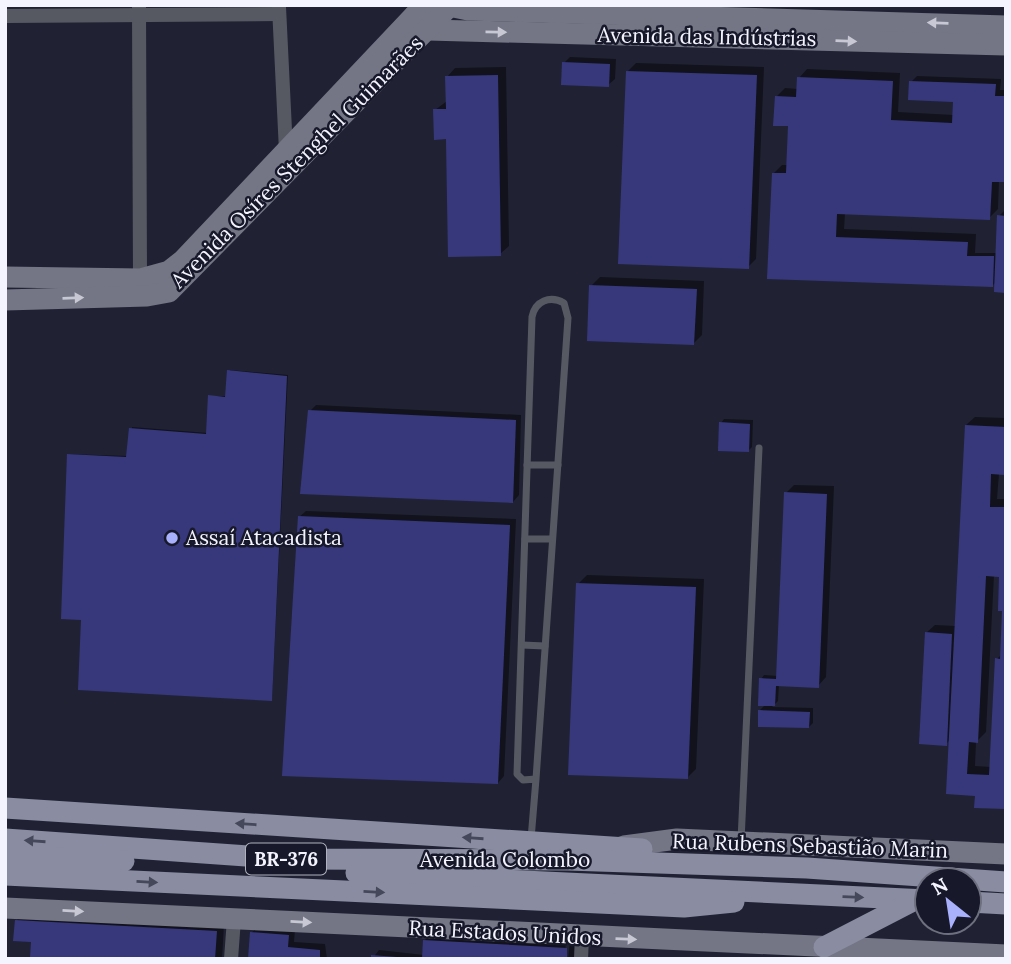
<svg xmlns="http://www.w3.org/2000/svg" width="1011" height="964" font-family="Lora,serif">
<style>
.shadow{fill:#0007;fill-rule:evenodd}
.building{fill:#37387c;fill-rule:evenodd}
.lines{fill:none;stroke-linecap:round;stroke-linejoin:round}
.lane{stroke:#575962;stroke-width:7}
.street{stroke:#575962;stroke-width:14}
.secondary{stroke:#747685;stroke-width:21}
.primary{stroke:#8a8da1;stroke-width:21}
.oneway{fill:#c7c8d4}
.oneway2{fill:#45475a}
.poi-dot{fill:#a9b0fc;stroke:#17182a;stroke-width:2.5}
.labels{text-anchor:middle;stroke-width:5;stroke-linejoin:round;paint-order:stroke}
.shield{fill:#17182a;stroke:#b1b2be;stroke-width:2}
.shield-label{font-size:19px;font-weight:bold;fill:#f3f4fe}
.street-label{font-size:21px;fill:#f3f4fe;stroke:#17182a}
.poi-label{font-size:21px;fill:#f3f4fe;stroke:#17182a;text-anchor:start}
</style>
<rect width="100%" height="100%" fill="#202234"/>
<!-- shadow -->
<g class="shadow">
<path d="M570,57L616,59L615,79L608,85L564,63Z"/>
<path d="M636,63L764,67L756,259L748,267L628,71Z"/>
<path d="M506,67L509,246L500,254L435,110L447,101V77L455,68Z"/>
<path d="M807,69L900,73L898,112L954,115V100L911,82L917,76L1001,79L1000,90H1006V180H999L998,209L989,218L845,213L844,229L976,234L975,253H997L999,216L1006,209V291L996,282L992,286L769,278L773,174L782,165H788L790,125L776,97L785,88L798,89L799,78Z"/>
<path d="M600,277L704,281L702,335L694,343L591,286Z"/>
<path d="M230,370L288,375L272,700L83,618L68,454L128,456L132,427L208,433L210,396H227Z"/>
<path d="M316,405L521,415L519,495L513,502L310,411Z"/>
<path d="M975,417L1006,418V472L999,473L997,499H1006V807L976,794L950,740L946,744L926,633L935,625L956,626L966,425ZM994,575H1001L1004,610L1002,654L997,659L991,767L975,766L976,742L986,732Z"/>
<path d="M724,419L753,420L752,447L748,451L721,423Z"/>
<path d="M794,485L834,486L826,677L818,686L779,684L778,701L772,707L813,708V723L809,727L760,710L766,704L761,679L764,675L778,676L786,493Z"/>
<path d="M306,511L516,519L504,776L498,783L299,517Z"/>
<path d="M587,575L704,579L696,769L688,777L578,584Z"/>
<path d="M20,917L224,924L222,959L31,957L32,941L16,921Z"/>
<path d="M258,927L295,929L294,942L325,944L327,959H250L251,933Z"/>
<path d="M431,934L566,939L565,959H372L379,950L424,955L425,940Z"/>
<path d="M570,940H575L574,959H568Z"/>
</g>
<!-- building -->
<g class="building">
<path d="M562,62L610,64L609,87L561,85Z"/>
<path d="M626,71L757,75L749,269L618,264Z"/>
<path d="M498,75L501,256L448,257L446,139L434,140L433,109H446L445,76Z"/>
<path d="M797,77L893,81L891,120L952,123L953,102L908,100L909,81L996,84L995,96H1006V182H992L990,220L837,214L836,237L968,242L967,256H994L993,287L767,279L772,173H786L788,126H773L775,96L796,97Z"/>
<path d="M997,215L1006,216V293L994,292Z"/>
<path d="M589,285L697,289L694,345L587,341Z"/>
<path d="M227,370L287,376L272,701L78,690L81,620L61,619L67,454L126,457L129,428L206,434L208,395L225,397Z"/>
<path d="M308,410L516,420L513,503L300,494Z"/>
<path d="M719,422L750,424L749,452L718,451Z"/>
<path d="M965,425L1006,427L1005,475L991,474L990,507H1006V809L974,808L975,796L946,794ZM986,576L999,577L998,611H1002L1000,659L995,658L989,775L967,774L969,742L978,743Z"/>
<path d="M784,492L827,494L819,688L776,686L775,706H758L759,678L776,679Z"/>
<path d="M298,516L510,525L498,784L282,776Z"/>
<path d="M576,583L696,587L688,779L568,775Z"/>
<path d="M925,632L952,634L947,746L919,744Z"/>
<path d="M758,710L810,712L809,728L758,727Z"/>
<path d="M15,920L217,931L215,959L30,958L31,942L13,941Z"/>
<path d="M250,932L289,935L288,947L320,950V959H248Z"/>
<path d="M423,940L567,948V959H422Z"/>
<path d="M371,955L397,957V959H371Z"/>
</g>
<g class="lines">
<!-- lane -->
<g class="lane">
<path d="M527,465H558"/>
<path d="M525,539H552"/>
<path d="M522,645L545,646"/>
<path d="M531,839L536,779L568,318L564,303C550,295 535,301 532,317L517,774L523,780L536,779"/>
<path d="M741,841L759,448"/>
</g>
<!-- street -->
<g class="street">
<path d="M139,5L140,279"/>
<path d="M279,7L286,151"/>
<path d="M5,16L279,14"/>
<path d="M231,959L234,919"/>
<path d="M581,959L582,937"/>
</g>
<!-- secondary -->
<g class="secondary">
<path d="M444,5L468,10L1006,26"/>
<path d="M414,16L428,30L1006,45"/>
<path d="M5,277L140,279L169,271L183,260L424,5"/>
<path d="M5,300L147,296L169,292L451,5"/>
<path d="M624,846L677,839L1006,854"/>
<path d="M5,908L1006,955"/>
</g>
<!-- primary -->
<g class="primary">
<path d="M5,808L642,849"/>
<path d="M5,839L290,859L568,860L807,868L1006,882"/>
<path d="M5,856L124,861"/>
<path d="M356,873L927,900"/>
<path d="M5,875L684,907L734,902"/>
<path d="M969,902L1006,904"/>
<path d="M824,947L915,900"/>
</g>
</g>
<!-- one-way arrows -->
<defs><path id="oneway-solid" d="M-6-.8H1V-3.2L6.5 0L1 3.2V.8H-6Z" transform="scale(1.75)"/></defs>
<g class="oneway">
<use href="#oneway-solid" transform="translate(938 23) rotate(-178)"/>
<use href="#oneway-solid" transform="translate(496 32) rotate(1)"/>
<use href="#oneway-solid" transform="translate(846 41) rotate(2)"/>
<use href="#oneway-solid" transform="translate(73 298) rotate(-2)"/>
<use href="#oneway-solid" transform="translate(73 911) rotate(3)"/>
<use href="#oneway-solid" transform="translate(301 922) rotate(3)"/>
<use href="#oneway-solid" transform="translate(626 939) rotate(2)"/>
</g>
<g class="oneway2">
<use href="#oneway-solid" transform="translate(246 824) rotate(-176)"/>
<use href="#oneway-solid" transform="translate(473 838) rotate(-176)"/>
<use href="#oneway-solid" transform="translate(35 841) rotate(-176)"/>
<use href="#oneway-solid" transform="translate(147 882) rotate(3)"/>
<use href="#oneway-solid" transform="translate(374 892) rotate(3)"/>
<use href="#oneway-solid" transform="translate(853 897) rotate(2)"/>
</g>
<!-- markers -->
<circle class="poi-dot" cx="172" cy="538" r="7"/>
<g class="labels">
<!-- shield labels -->
<rect class="shield" x="246" y="843.5" width="80" height="31" rx="5"/>
<g class="shield-label">
<text x="286" y="866">BR-376</text>
</g>
<!-- street labels -->
<g class="street-label">
<text transform="translate(707 37) rotate(1)" y="7">Avenida das Indústrias</text>
<text transform="translate(297 162) rotate(-45)" y="7">Avenida Osíres Stenghel Guimarães</text>
<text transform="translate(810 846) rotate(2)" y="7">Rua Rubens Sebastião Marin</text>
<text x="505" y="867">Avenida Colombo</text>
<text transform="translate(505 933) rotate(3)" y="7">Rua Estados Unidos</text>
</g>
<!-- poi labels -->
<g class="poi-label">
<text x="186" y="545">Assaí Atacadista</text>
</g>
</g>
<!-- border -->
<rect width="1011" height="964" fill="none" stroke="#f3f4fe" stroke-width="14"/>
<!-- north arrow -->
<g transform="translate(948 901) rotate(330)"><circle r="33" fill="#17182a" stroke="#6f707f" stroke-width="2"/>
<path d="M0-5L12 26L0 18L-12 26Z" fill="#a9b0fc"/>
<text y="-10" font-size="19" font-weight="bold" text-anchor="middle" fill="#f3f4fe">N</text>
</g>
</svg>
